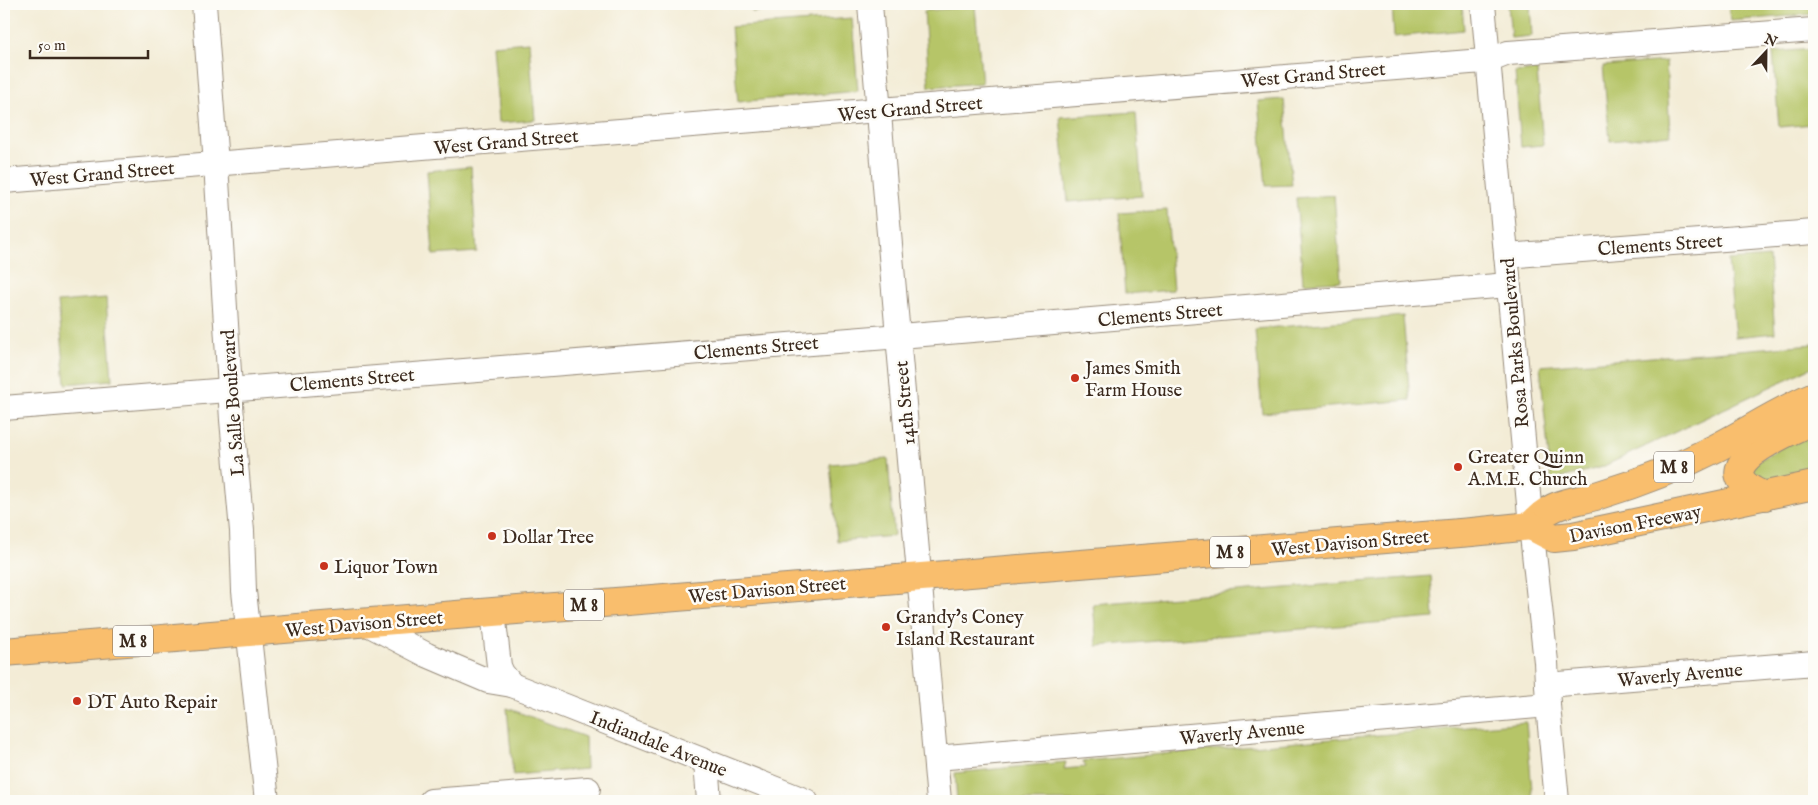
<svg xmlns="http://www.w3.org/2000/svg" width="1818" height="805" font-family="'IM FELL English',serif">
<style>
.green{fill:#b6c567;stroke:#787842}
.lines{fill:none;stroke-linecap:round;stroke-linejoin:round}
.minor-casing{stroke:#978b7a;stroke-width:26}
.highway-casing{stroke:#978b7a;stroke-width:30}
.minor{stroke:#fff;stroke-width:24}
.highway{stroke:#f9be6d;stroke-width:28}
.poi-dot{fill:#c8321e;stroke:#fdfcf7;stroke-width:2}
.labels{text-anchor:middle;stroke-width:5;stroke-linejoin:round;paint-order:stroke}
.shield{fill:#fdfcf7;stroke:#75695f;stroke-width:1}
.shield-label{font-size:18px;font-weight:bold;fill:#3b2a1e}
.street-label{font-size:19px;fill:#3b2a1e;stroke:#fdfcf7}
.poi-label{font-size:19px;fill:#3b2a1e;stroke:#fdfcf7;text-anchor:start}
</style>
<rect width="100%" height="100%" fill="#fdfcf7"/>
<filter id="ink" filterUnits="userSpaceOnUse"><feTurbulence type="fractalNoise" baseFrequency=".02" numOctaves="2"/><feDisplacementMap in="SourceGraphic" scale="10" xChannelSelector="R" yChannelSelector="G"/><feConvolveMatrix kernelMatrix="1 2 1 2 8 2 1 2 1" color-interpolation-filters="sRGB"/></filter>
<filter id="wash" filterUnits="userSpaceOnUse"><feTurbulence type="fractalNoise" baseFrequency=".0096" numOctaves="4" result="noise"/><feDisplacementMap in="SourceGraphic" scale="20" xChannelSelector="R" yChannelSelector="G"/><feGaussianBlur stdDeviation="1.12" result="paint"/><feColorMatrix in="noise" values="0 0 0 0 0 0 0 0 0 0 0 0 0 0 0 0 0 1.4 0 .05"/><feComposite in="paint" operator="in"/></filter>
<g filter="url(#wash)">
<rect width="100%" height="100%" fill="#f3ecd6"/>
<!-- green -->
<g class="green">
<path d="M752,4H798V9L752,12Z"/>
<path d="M1392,4H1462L1464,30L1394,37Z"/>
<path d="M1508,4H1530L1532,36L1511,38Z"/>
<path d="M1728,4H1814V14L1730,21Z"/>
<path d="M975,6L982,83L929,87L924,11Z"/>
<path d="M852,18L858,91L738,102L731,27Z"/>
<path d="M529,42L535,120L498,123L492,45Z"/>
<path d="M1814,49V124L1779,127L1773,52Z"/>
<path d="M1666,61L1670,135L1610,141L1603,66Z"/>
<path d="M1537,70L1543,145L1521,147L1515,72Z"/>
<path d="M1284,99L1292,185L1266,186L1258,101Z"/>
<path d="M1136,112L1142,196L1068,202L1060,117Z"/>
<path d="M471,167L477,252L433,255L427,171Z"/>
<path d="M1334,195L1341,281L1303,283L1296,198Z"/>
<path d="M1167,210L1173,290L1125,294L1119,213Z"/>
<path d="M1769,257L1775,333L1735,337L1728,260Z"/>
<path d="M106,298L112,380L66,384L58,302Z"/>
<path d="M1403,316L1410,400L1262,413L1255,329Z"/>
<path d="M1814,344V366L1602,467L1551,481L1540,366Z"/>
<path d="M1814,428V470L1765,479L1758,476L1753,471V464Z"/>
<path d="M888,459L894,536L837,541L830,464Z"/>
<path d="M1431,576L1434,618L1097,646L1093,604Z"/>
<path d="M507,708L585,737L586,769L513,775Z"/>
<path d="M1526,722L1533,801H957L955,773L1066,762L1064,769L1086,767L1083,761Z"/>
</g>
</g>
<g filter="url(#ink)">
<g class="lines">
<!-- minor casing -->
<g class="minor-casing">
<g id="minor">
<path d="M204,4L216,164L232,420L242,531L244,591L267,801"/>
<path d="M870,4L888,222L939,801"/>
<path d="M1483,4L1531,526L1546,662L1548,705L1557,801"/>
<path d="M4,181L1470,62L1488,61L1508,53L1814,30"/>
<path d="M1506,256L1814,232"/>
<path d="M4,408L912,335L1508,285"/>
<path d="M493,612L499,666L502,673L512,685"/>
<path d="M366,623L427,655L488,681L512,685L806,801"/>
<path d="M1547,685L1814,663"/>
<path d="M936,758L1548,705"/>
<path d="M706,762L709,801"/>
<path d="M431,801L588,789"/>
</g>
</g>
<!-- highway casing -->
<g class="highway-casing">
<g id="highway">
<path d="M1765,496C1695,468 1787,433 1814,420"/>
<path d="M1531,526C1552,501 1569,504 1599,495C1639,483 1679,467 1716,448C1749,431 1780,410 1814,396"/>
<path d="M1531,526L1554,538L1573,536L1814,485"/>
<path d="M4,652L1472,532L1531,526"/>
</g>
</g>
<!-- minor -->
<use href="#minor" class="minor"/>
<!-- highway -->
<use href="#highway" class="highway"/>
</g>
</g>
<!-- markers -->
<g class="poi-dot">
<circle cx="1075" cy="378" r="5"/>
<circle cx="1458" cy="467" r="5"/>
<circle cx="492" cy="536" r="5"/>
<circle cx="324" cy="566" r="5"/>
<circle cx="886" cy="627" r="5"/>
<circle cx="77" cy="701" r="5"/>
</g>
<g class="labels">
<!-- shield labels -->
<g class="shield">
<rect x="1654" y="451.5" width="40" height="31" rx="4"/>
<rect x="1210" y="536.5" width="40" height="31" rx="4"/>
<rect x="564" y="589.5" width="40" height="31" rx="4"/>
<rect x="113" y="625.5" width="40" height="31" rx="4"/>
</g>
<g class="shield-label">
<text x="1674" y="473">M 8</text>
<text x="1230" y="558">M 8</text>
<text x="584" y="611">M 8</text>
<text x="133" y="647">M 8</text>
</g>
<!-- street labels -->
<g class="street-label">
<text transform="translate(1313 74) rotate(-5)" y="7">West Grand Street</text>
<text transform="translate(910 108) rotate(-5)" y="7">West Grand Street</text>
<text transform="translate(506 141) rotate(-5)" y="7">West Grand Street</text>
<text transform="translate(102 173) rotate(-5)" y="7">West Grand Street</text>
<text transform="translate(1660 244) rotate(-4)" y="7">Clements Street</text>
<text transform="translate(1160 314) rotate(-5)" y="7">Clements Street</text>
<text transform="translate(1514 343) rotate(-95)" y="7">Rosa Parks Boulevard</text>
<text transform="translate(756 347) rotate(-5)" y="7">Clements Street</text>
<text transform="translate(352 379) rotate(-5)" y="7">Clements Street</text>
<text transform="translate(232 403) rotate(-94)" y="7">La Salle Boulevard</text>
<text transform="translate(904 403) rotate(-95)" y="7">14th Street</text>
<text transform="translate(1635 523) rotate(-11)" y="7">Davison Freeway</text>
<text transform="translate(1350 542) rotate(-5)" y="7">West Davison Street</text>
<text transform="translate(767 589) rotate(-5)" y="7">West Davison Street</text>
<text transform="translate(364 623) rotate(-5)" y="7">West Davison Street</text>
<text transform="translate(1680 674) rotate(-5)" y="7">Waverly Avenue</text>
<text transform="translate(1242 732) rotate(-5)" y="7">Waverly Avenue</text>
<text transform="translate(659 743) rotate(22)" y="7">Indiandale Avenue</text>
</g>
<!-- poi labels -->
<g class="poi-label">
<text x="1085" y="374">James Smith<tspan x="1085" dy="22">Farm House</tspan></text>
<text x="1468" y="463">Greater Quinn<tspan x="1468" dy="22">A.M.E. Church</tspan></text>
<text x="502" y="543">Dollar Tree</text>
<text x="334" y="573">Liquor Town</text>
<text x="896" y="623">Grandy's Coney<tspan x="896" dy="22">Island Restaurant</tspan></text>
<text x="87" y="708">DT Auto Repair</text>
</g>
</g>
<!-- margin -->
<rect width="1818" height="805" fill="none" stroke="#fdfcf7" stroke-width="20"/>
<!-- north arrow -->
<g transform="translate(1766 52) rotate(22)" stroke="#fdfcf7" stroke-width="4" paint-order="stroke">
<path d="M0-4L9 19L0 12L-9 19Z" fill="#3b2a1e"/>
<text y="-8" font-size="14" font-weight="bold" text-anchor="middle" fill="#3b2a1e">N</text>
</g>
<!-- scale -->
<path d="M30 50v8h118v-8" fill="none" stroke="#3b2a1e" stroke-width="2.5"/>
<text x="38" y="50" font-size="15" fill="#3b2a1e" stroke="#fdfcf7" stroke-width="4" paint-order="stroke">50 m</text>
</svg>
